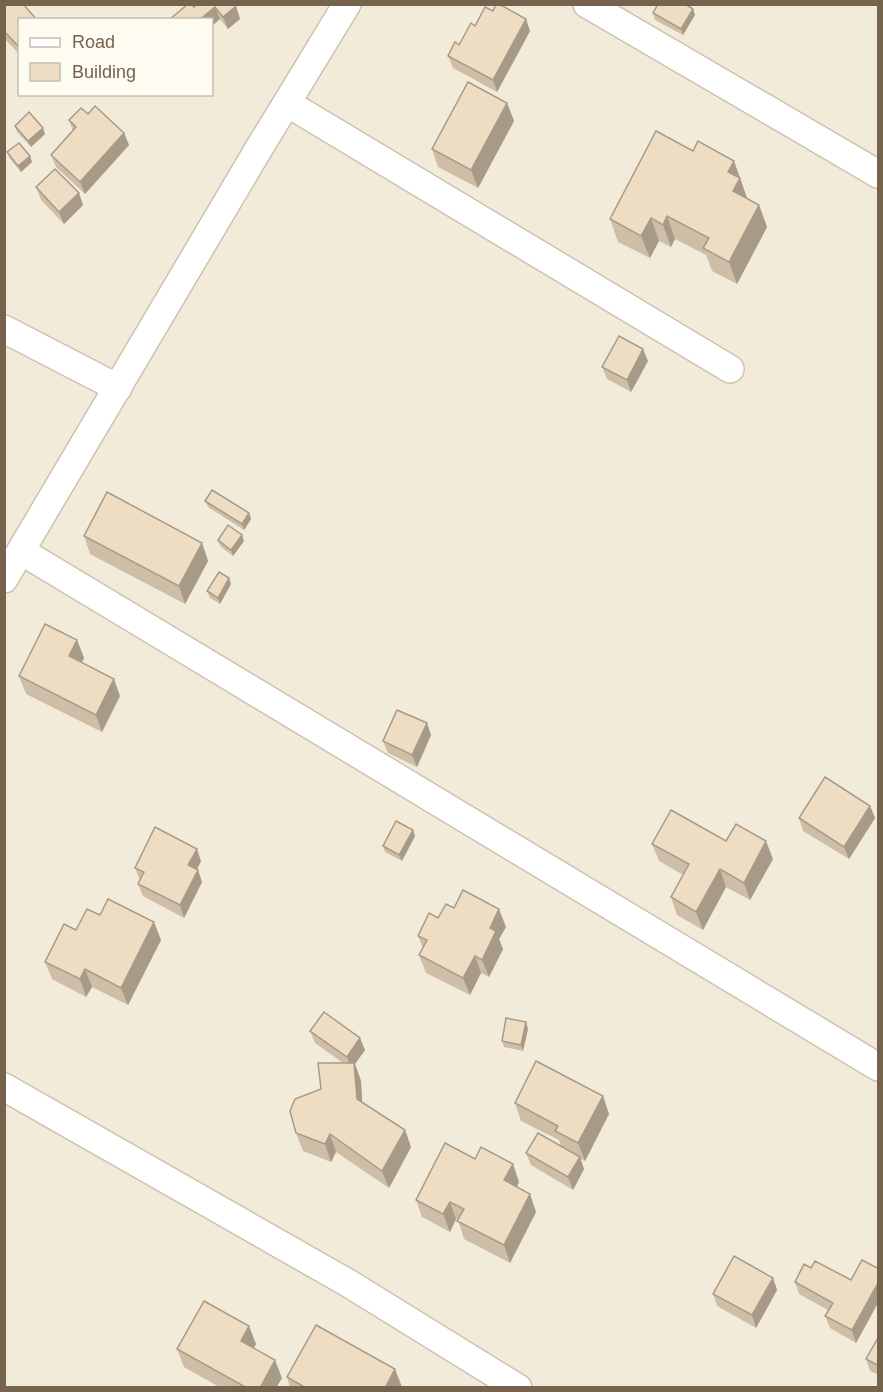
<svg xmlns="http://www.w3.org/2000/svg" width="883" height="1392" font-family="Arial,sans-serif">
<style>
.residential{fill:#f3ebd9;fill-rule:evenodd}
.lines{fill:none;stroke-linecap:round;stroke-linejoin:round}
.minor-casing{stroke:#cdc2b0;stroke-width:30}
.minor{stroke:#fff;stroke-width:27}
.wall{fill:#cebea8}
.shaded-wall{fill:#a79b88}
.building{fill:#efddc3;stroke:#a79b88;stroke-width:1.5}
</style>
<rect width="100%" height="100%" fill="#fcf8ea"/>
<!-- residential -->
<path class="residential" d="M5,5H878V1387H5ZM20,20H212V94H20Z"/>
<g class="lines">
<!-- minor casing -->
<g class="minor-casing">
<g id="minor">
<path d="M587,4L878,174"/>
<path d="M287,103L730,369"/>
<path d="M4,329L118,388"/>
<path d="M21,551L878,1067"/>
<path d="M4,579L258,150L347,4"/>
<path d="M4,1087L348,1283L518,1388"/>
</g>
</g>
<!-- minor -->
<use href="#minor" class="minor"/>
</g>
<!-- wall -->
<g class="wall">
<path d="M4,4L20,20V55L4,38Z"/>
<path d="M235,4L240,19L228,29L220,19L194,7Z"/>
<path d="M693,9L695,15L683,35L655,20L653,13Z"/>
<path d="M526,19L530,31L497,92L453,68L448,56L459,45L475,26Z"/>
<path d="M507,103L514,121L478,188L438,167L432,149Z"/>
<path d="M88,114L124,133L129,145L85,194L56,167L51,155L73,131L69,120Z"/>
<path d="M15,126L45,134L31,147L17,132Z"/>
<path d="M7,152L30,156L32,162L21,172L10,159Z"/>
<path d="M734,161L747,198L759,205L767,227L737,284L712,271L706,255L675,239L671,247L659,241L650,258L618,242L610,219Z"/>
<path d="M36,187L83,205L64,224L41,200Z"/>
<path d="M648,361L631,392L607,379L602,367Z"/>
<path d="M205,501L249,513L251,519L244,530L208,507Z"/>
<path d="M84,536L202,543L208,561L185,604L90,554Z"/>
<path d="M218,540L244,541L233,556L220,546Z"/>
<path d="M231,584L220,604L210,598L207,591Z"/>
<path d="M77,640L84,658L82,662L120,696L102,732L26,694L19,676Z"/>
<path d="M431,735L417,767L388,753L383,741Z"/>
<path d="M870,806L875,818L849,859L803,831L799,818Z"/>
<path d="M413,830L415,836L402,861L385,852L383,846Z"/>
<path d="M726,841L773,859L750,900L726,887L703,930L677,915L671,897L683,875L659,861L652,844Z"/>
<path d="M201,861L197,870H198L202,882L184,918L143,896L138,884L140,881L135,868Z"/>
<path d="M454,908L506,927L499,939L503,949L489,977L481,973L470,995L426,973L419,955L423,948L418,936L438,918Z"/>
<path d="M100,915L161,940L128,1005L92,987L86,997L52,979L45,962L76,930Z"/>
<path d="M528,1029L523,1051L504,1047L502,1041Z"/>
<path d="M310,1031L365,1050L355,1064L361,1081L362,1102L405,1130L411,1147L389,1188L336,1152L331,1162L303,1151L296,1133L321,1089L343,1063L315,1043Z"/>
<path d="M603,1096L609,1114L585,1161L580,1159L584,1169L573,1190L531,1165L526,1153L561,1146L559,1140L521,1121L515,1103Z"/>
<path d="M475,1159L519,1182L517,1187L536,1212L510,1263L464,1239L458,1220L456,1219L450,1232L422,1217L416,1200Z"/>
<path d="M811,1268L851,1280L879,1269V1301L856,1343L830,1328L825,1316L828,1310L799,1294L795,1282Z"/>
<path d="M773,1278L777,1290L756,1328L717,1306L713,1294Z"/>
<path d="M879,1336V1375L870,1371L866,1359Z"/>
<path d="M256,1344L253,1348L282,1378L276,1388H221L184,1367L177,1349Z"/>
<path d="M287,1377L402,1387L290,1388Z"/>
</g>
<!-- shaded-wall -->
<g class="shaded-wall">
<path d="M236,6L240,19L228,29L223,17Z"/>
<path d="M215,7L220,19L212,26V20H199Z"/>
<path d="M693,9L695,15L683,35L681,29Z"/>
<path d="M526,19L530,31L497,92L493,80Z"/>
<path d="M507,103L514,121L478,188L471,170Z"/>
<path d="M43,128L45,134L31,147L28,141Z"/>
<path d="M124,133L129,145L85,194L80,182Z"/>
<path d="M30,156L32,162L21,172L18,166Z"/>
<path d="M734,161L748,201L733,191L728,172Z"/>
<path d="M79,193L83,205L64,224L59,212Z"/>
<path d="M759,205L767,227L737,284L729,262Z"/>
<path d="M667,216L675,239L671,247L663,225Z"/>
<path d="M651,218L659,241L650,258L641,236Z"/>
<path d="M643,349L648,361L631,392L627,380Z"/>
<path d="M249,513L251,519L244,530L242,524Z"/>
<path d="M242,535L244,541L233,556L231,550Z"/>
<path d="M202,543L208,561L185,604L179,586Z"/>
<path d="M229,578L231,584L220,604L218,598Z"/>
<path d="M77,640L84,658L76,673L69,656Z"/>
<path d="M114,679L120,696L102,732L96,715Z"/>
<path d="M427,723L431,735L417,767L412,755Z"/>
<path d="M870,806L875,818L849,859L844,847Z"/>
<path d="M413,830L415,836L402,861L399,855Z"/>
<path d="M766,841L773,859L750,900L744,883Z"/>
<path d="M197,849L201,861L193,878L188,865Z"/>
<path d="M720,869L726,887L703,930L696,912Z"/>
<path d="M198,870L202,882L184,918L180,905Z"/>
<path d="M499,909L506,927L499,939L503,949L489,977L482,960L490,928Z"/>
<path d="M154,922L161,940L128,1005L121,988Z"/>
<path d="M475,956L481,973L470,995L463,978Z"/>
<path d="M85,969L92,987L86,997L80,979Z"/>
<path d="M526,1022L528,1029L523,1051L521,1045Z"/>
<path d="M360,1038L365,1050L355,1064L361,1081L363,1116L357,1099L351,1069L347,1057Z"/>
<path d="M603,1096L609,1114L585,1161L578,1143Z"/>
<path d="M405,1130L411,1147L389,1188L382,1171Z"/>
<path d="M330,1134L336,1152L331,1162L325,1144Z"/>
<path d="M580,1157L584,1169L573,1190L568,1177Z"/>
<path d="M513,1164L519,1182L511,1198L504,1180Z"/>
<path d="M530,1194L536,1212L510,1263L504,1245Z"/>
<path d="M450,1202L456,1219L450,1232L443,1214Z"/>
<path d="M773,1278L777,1290L756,1328L752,1315Z"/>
<path d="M879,1281V1301L856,1343L852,1330Z"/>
<path d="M249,1326L256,1344L248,1359L241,1341Z"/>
<path d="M275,1360L282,1378L276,1388H260Z"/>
<path d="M395,1369L402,1387L385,1388Z"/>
</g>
<!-- building -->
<g class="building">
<path d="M4,4H23L37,20H20V48L4,31Z"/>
<path d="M188,4H192L194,7L197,4H235L236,6L223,17L215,7L199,20H169Z"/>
<path d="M496,4H499L526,19L493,80L448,56L455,42L459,45L471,23L475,26L485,7L493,11Z"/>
<path d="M658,4H685L693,9L681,29L653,13Z"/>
<path d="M468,82L507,103L471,170L432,149Z"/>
<path d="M95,106L124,133L80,182L51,155L76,127L69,120L81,108L88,114Z"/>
<path d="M29,112L43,128L28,141L15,126Z"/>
<path d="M656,131L693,151L698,141L734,161L728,172L740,178L733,191L759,205L729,262L703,248L709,238L667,216L663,225L651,218L641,236L610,219Z"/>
<path d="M19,143L30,156L18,166L7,152Z"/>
<path d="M55,169L79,193L59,212L36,187Z"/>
<path d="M619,336L643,349L627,380L602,367Z"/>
<path d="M212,490L249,513L242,524L205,501Z"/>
<path d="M107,492L202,543L179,586L84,536Z"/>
<path d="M228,525L242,535L231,550L218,540Z"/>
<path d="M219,572L229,578L218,598L207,591Z"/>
<path d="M45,624L77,640L69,656L114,679L96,715L19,676Z"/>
<path d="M397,710L427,723L412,755L383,741Z"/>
<path d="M825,777L870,806L844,847L799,818Z"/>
<path d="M671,810L726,841L736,824L766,841L744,883L720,869L696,912L671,897L689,864L652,844Z"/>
<path d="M396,821L413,830L399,855L383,846Z"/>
<path d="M155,827L197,849L188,865L198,870L180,905L138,884L144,872L135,868Z"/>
<path d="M463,890L499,909L490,928L496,931L482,960L475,956L463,978L419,955L427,940L418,936L429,913L438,918L446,904L454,908Z"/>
<path d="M108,899L154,922L121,988L85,969L80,979L45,962L64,924L76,930L87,909L100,915Z"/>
<path d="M324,1012L360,1038L347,1057L310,1031Z"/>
<path d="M506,1018L526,1022L521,1045L502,1041Z"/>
<path d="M536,1061L603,1096L578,1143L555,1131L558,1126L515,1103Z"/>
<path d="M318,1063H354L357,1099L405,1130L382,1171L330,1134L325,1144L296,1133L290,1111L295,1099L321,1089Z"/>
<path d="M538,1133L580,1157L568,1177L526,1153Z"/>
<path d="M445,1143L475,1159L481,1147L513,1164L504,1180L530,1194L504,1245L457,1221L464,1209L450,1202L443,1214L416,1200Z"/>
<path d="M734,1256L773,1278L752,1315L713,1294Z"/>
<path d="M862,1260L879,1269V1281L852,1330L825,1316L833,1303L795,1282L804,1264L811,1268L815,1261L851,1280Z"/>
<path d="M204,1301L249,1326L241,1341L275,1360L260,1388H247L177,1349Z"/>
<path d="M316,1325L395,1369L385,1388H306L287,1377Z"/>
<path d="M879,1336V1366L866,1359Z"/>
</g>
<!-- border -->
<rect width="883" height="1392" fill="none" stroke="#75634e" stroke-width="12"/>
<!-- legend -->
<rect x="18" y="18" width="195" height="78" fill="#fefbf1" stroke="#c7beb0" stroke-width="1.5"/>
<rect x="30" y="38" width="30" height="9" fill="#ffffff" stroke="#c7beb0" stroke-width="1.5"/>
<text x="72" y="48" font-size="18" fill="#75634e">Road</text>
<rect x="30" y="63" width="30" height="18" fill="#efddc3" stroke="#c7beb0" stroke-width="1.5"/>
<text x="72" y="78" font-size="18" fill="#75634e">Building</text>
</svg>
